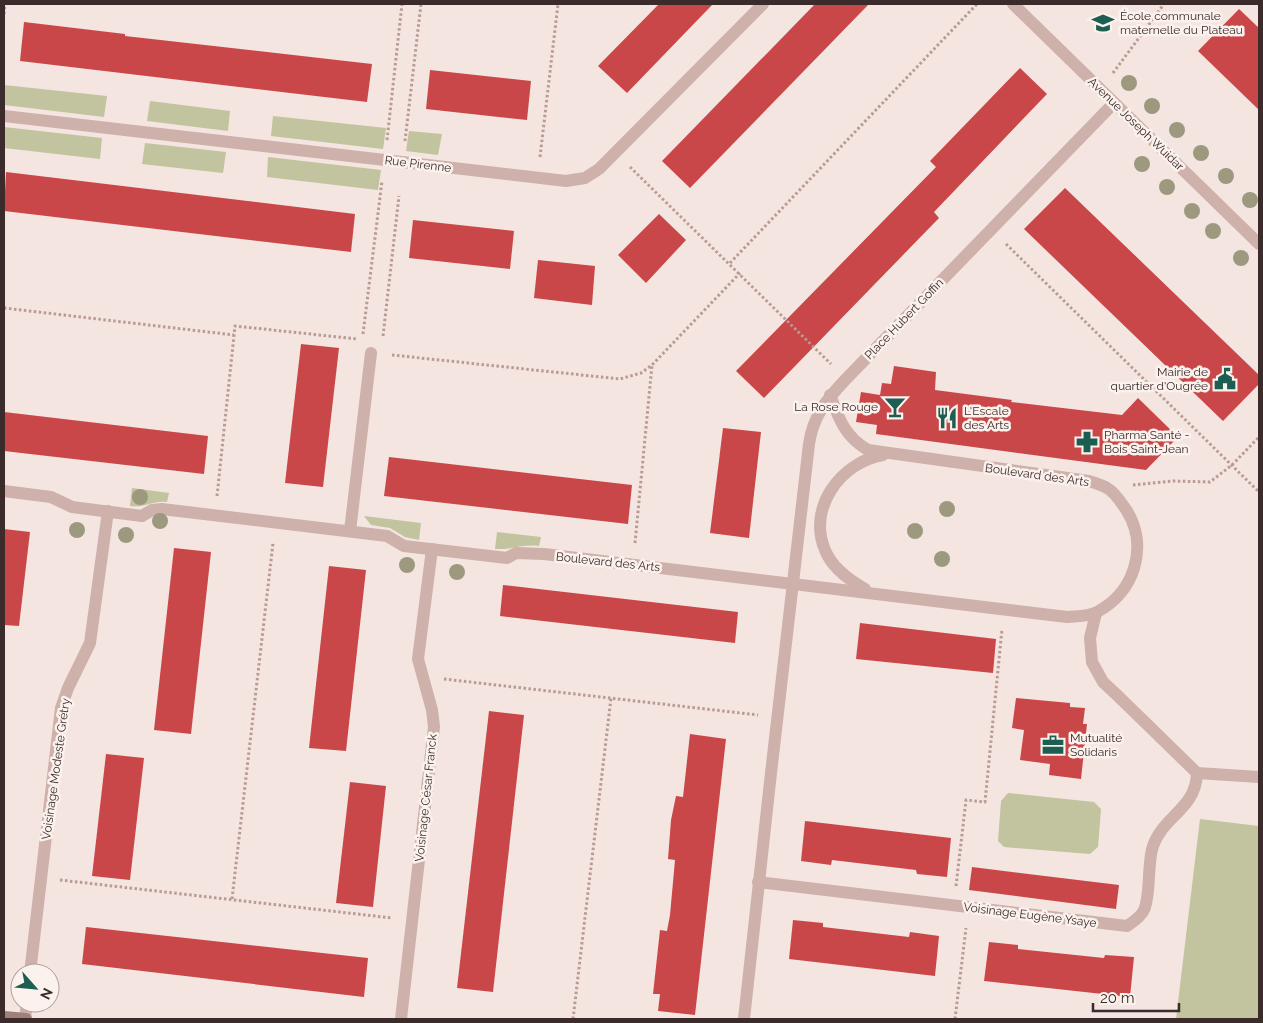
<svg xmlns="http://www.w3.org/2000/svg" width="1263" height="1023" font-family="Raleway,sans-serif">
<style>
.green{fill:#c1c49e}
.building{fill:#ca4749}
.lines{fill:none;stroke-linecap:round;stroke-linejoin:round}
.path{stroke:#b99b94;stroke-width:3;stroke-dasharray:2.5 2.5;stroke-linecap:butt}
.street{stroke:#cdb1aa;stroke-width:12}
.secondary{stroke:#a17f7b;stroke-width:12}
.tree{fill:#9d997e}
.labels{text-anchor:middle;stroke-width:5;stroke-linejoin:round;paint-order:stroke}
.poi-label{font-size:12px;fill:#3b2b2a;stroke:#fbf1ed;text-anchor:start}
.street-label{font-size:12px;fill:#3b2b2a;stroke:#fbf1ed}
</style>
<rect width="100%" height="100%" fill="#f4e5e0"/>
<!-- green -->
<g class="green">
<path d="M4,85L107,96L104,117L4,105Z"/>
<path d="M150,101L230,111L228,131L147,121Z"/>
<path d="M273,116L386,128L383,149L271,136Z"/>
<path d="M4,127L102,138L100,159L4,148Z"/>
<path d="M409,131L442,134L438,155L406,151Z"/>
<path d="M145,143L226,152L223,173L142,164Z"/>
<path d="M268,157L381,170L378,190L267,177Z"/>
<path d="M132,488L169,493L167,502C154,500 144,508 130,506Z"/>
<path d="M364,516L421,523L419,540L405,537L390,528L371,525Z"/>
<path d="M497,532L541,537L539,546C522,544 511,550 495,549Z"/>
<path d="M1008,793L1094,802L1101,809L1098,847L1090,854L1004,847L998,841L1001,801Z"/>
<path d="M1200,819L1259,826V1019H1176Z"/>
</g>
<!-- building -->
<g class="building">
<path d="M659,4H713L627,93L598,66Z"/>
<path d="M815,4H869L690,188L662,161Z"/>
<path d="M1239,9L1259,28V110L1198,51Z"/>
<path d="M24,22L125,34V36L372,64L367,102L20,61Z"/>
<path d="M1020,68L1047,94L934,212L939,218L764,398L736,371L936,167L930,161Z"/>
<path d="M430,70L531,81L527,120L426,109Z"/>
<path d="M6,172L355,214L351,252L4,211Z"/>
<path d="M1065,188L1259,375V384L1223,421L1024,229Z"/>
<path d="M659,214L686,240L646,283L618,255Z"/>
<path d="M413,220L514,231L510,269L409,258Z"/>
<path d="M538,260L595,266L592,305L534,298Z"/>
<path d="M301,344L339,348L323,487L285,483Z"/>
<path d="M894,366L936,372L935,390L1012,400L1011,402L1122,415L1138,398L1178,437L1146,470L876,434L877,425L856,422L861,392L880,395L882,383L891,384Z"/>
<path d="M4,412L208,436L204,474L4,451Z"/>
<path d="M723,428L761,432L749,538L710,533Z"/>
<path d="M389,457L632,485L628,524L384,496Z"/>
<path d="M4,529L30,532L19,626L4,625Z"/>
<path d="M174,548L211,552L191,734L154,730Z"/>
<path d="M329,566L366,570L346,751L309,748Z"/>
<path d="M503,585L738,612L735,643L500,616Z"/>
<path d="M860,623L996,639L993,673L856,659Z"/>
<path d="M1016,698L1070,703V707L1085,708L1083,724H1087L1081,779L1049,775L1050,764L1020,760L1024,730L1012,728Z"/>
<path d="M489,711L524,715L493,992L457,988Z"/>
<path d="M690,734L726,739L695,1015L658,1011L660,994H653L660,930L667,931L670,915L675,860L668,859L671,820L676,796L683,797Z"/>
<path d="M106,754L144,758L130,880L92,876Z"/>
<path d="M350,782L386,786L373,907L336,903Z"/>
<path d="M805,821L951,838L947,877L917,874L916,870L832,860L831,865L801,861Z"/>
<path d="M972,867L1119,885L1116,909L969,890Z"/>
<path d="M793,920L823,923V927L909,937L910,932L939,936L935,976L789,959Z"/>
<path d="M86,927L368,958L364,997L82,964Z"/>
<path d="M989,942L1018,945V949L1104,958L1105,955L1134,957L1130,997L984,981Z"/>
</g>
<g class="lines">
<!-- path -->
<g class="path">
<path d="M4,14L5,4"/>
<path d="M1113,73L1164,4"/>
<path d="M387,140L402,4"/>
<path d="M405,141L421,4"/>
<path d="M540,157L558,4"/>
<path d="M630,167L831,364"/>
<path d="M1006,244L1259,492"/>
<path d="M730,263L977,4"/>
<path d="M4,308L234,335"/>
<path d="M363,334L382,181"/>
<path d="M383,336L399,196"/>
<path d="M392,355L620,379L641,373L652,365L740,273"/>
<path d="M1133,485L1173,481L1210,482L1232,465L1259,437"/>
<path d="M217,496L235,326L357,339"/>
<path d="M635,543L652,365"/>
<path d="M444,679L758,715"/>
<path d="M60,880L392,918"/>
<path d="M956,886L966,800L985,802L1002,629"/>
<path d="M232,899L273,543"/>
<path d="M573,1019L611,698"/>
<path d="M955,1019L966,928"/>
</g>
<!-- street -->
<g class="street">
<path d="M1013,4L1259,244"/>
<path d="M4,116L566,181L585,178L599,169L763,4"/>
<path d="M4,491L51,497L72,507L142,516L152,510L162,509L387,536L404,546L507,558L516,553L544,554L1067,617C1076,616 1088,617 1097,612C1134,593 1149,547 1127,511C1122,504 1115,492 1107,488C1102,485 1095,483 1089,481L868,450C845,437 839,419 830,395"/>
<path d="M350,531L371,353"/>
<path d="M865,589C849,580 832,568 825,550C807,508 841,462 883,455"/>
<path d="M1096,613L1090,638L1092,662L1103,682L1118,696L1197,773L1259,777"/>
<path d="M758,882L1127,926C1133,922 1141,917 1144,910C1151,895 1147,863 1153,846C1164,815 1196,809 1197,773"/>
<path d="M30,973L61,708L68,688L90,643L108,511"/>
<path d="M25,1019L27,1003"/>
<path d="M401,1019L434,727L432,710L418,659L432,549"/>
<path d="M744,1019C764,827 787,636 809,444C813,416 827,399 846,379L1114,103"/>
</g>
<!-- secondary -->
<path class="secondary" d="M4,1017L26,1019"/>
</g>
<!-- trees -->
<g class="tree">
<circle cx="1129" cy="83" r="8"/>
<circle cx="1152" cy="106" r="8"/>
<circle cx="1177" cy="130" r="8"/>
<circle cx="1201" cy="153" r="8"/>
<circle cx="1142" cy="164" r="8"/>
<circle cx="1226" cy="176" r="8"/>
<circle cx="1167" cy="187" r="8"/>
<circle cx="1250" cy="200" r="8"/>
<circle cx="1192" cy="211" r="8"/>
<circle cx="1213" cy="231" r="8"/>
<circle cx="1241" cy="258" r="8"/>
<circle cx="140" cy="497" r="8"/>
<circle cx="947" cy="509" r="8"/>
<circle cx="160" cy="521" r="8"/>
<circle cx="77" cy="530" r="8"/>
<circle cx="915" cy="531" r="8"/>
<circle cx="126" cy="535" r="8"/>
<circle cx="942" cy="559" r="8"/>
<circle cx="407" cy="565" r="8"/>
<circle cx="457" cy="572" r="8"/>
</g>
<!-- icons -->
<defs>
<g id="school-bare" transform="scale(1.725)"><path d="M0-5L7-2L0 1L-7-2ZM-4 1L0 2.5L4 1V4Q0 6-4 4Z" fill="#1d5e52" stroke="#fbf1ed" stroke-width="2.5" paint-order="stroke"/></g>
<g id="civic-bare" transform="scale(1.725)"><path d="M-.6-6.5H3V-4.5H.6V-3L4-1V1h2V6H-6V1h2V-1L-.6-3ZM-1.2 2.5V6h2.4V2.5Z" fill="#1d5e52" stroke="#fbf1ed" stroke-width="2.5" paint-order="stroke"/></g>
<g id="bar-bare" transform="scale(1.725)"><path d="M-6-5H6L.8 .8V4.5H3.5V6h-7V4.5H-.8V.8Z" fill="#1d5e52" stroke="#fbf1ed" stroke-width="2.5" paint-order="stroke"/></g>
<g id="restaurant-bare" transform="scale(1.725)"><path d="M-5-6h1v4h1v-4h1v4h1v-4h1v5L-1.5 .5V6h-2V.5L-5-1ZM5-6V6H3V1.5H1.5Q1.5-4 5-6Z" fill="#1d5e52" stroke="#fbf1ed" stroke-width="2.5" paint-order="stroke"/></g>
<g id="pharmacy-bare" transform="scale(1.725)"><path d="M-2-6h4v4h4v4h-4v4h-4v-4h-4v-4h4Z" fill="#1d5e52" stroke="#fbf1ed" stroke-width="2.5" paint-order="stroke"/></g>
<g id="office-bare" transform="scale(1.725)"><path d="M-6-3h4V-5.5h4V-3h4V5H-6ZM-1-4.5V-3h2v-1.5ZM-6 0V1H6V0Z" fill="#1d5e52" stroke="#fbf1ed" stroke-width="2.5" paint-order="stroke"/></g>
</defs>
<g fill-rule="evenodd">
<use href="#school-bare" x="1103" y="23"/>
<use href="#civic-bare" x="1225" y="379"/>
<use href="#bar-bare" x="895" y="407"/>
<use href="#restaurant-bare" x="947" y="418"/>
<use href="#pharmacy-bare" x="1087" y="442"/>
<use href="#office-bare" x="1053" y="745"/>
</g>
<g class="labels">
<!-- poi labels -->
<g class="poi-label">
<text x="1120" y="20">École communale<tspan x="1120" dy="14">maternelle du Plateau</tspan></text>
<text x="1208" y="376" text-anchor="end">Mairie de<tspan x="1208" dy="14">quartier d'Ougrée</tspan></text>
<text x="878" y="411" text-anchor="end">La Rose Rouge</text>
<text x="964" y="415">L'Escale<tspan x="964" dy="14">des Arts</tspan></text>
<text x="1104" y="439">Pharma Santé -<tspan x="1104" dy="14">Bois Saint-Jean</tspan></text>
<text x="1070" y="742">Mutualité<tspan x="1070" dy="14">Solidaris</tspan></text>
</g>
<!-- street labels -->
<g class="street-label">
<text transform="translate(1136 124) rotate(44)" y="4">Avenue Joseph Wuidar</text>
<text transform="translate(418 164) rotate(7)" y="4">Rue Pirenne</text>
<text transform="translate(904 319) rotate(-46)" y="4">Place Hubert Goffin</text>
<text transform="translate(1037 475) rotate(8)" y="4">Boulevard des Arts</text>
<text transform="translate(608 562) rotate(6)" y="4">Boulevard des Arts</text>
<text transform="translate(56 769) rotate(-82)" y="4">Voisinage Modeste Grétry</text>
<text transform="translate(426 798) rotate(-84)" y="4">Voisinage César Franck</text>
<text transform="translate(1030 915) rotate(7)" y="4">Voisinage Eugène Ysaye</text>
</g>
</g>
<!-- border -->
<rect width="1263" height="1023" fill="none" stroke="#3b2b2a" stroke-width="10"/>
<!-- north arrow -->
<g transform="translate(35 988) rotate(117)"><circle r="24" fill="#fbf1ed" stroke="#aea29f"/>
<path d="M0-4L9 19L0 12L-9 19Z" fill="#1d5e52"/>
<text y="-8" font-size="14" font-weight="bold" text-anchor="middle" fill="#3b2b2a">N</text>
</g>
<!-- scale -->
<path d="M1093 1003v8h86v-8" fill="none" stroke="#3b2b2a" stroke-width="2.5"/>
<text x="1100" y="1003" font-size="15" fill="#3b2b2a" stroke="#fbf1ed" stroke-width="4" paint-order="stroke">20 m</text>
</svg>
